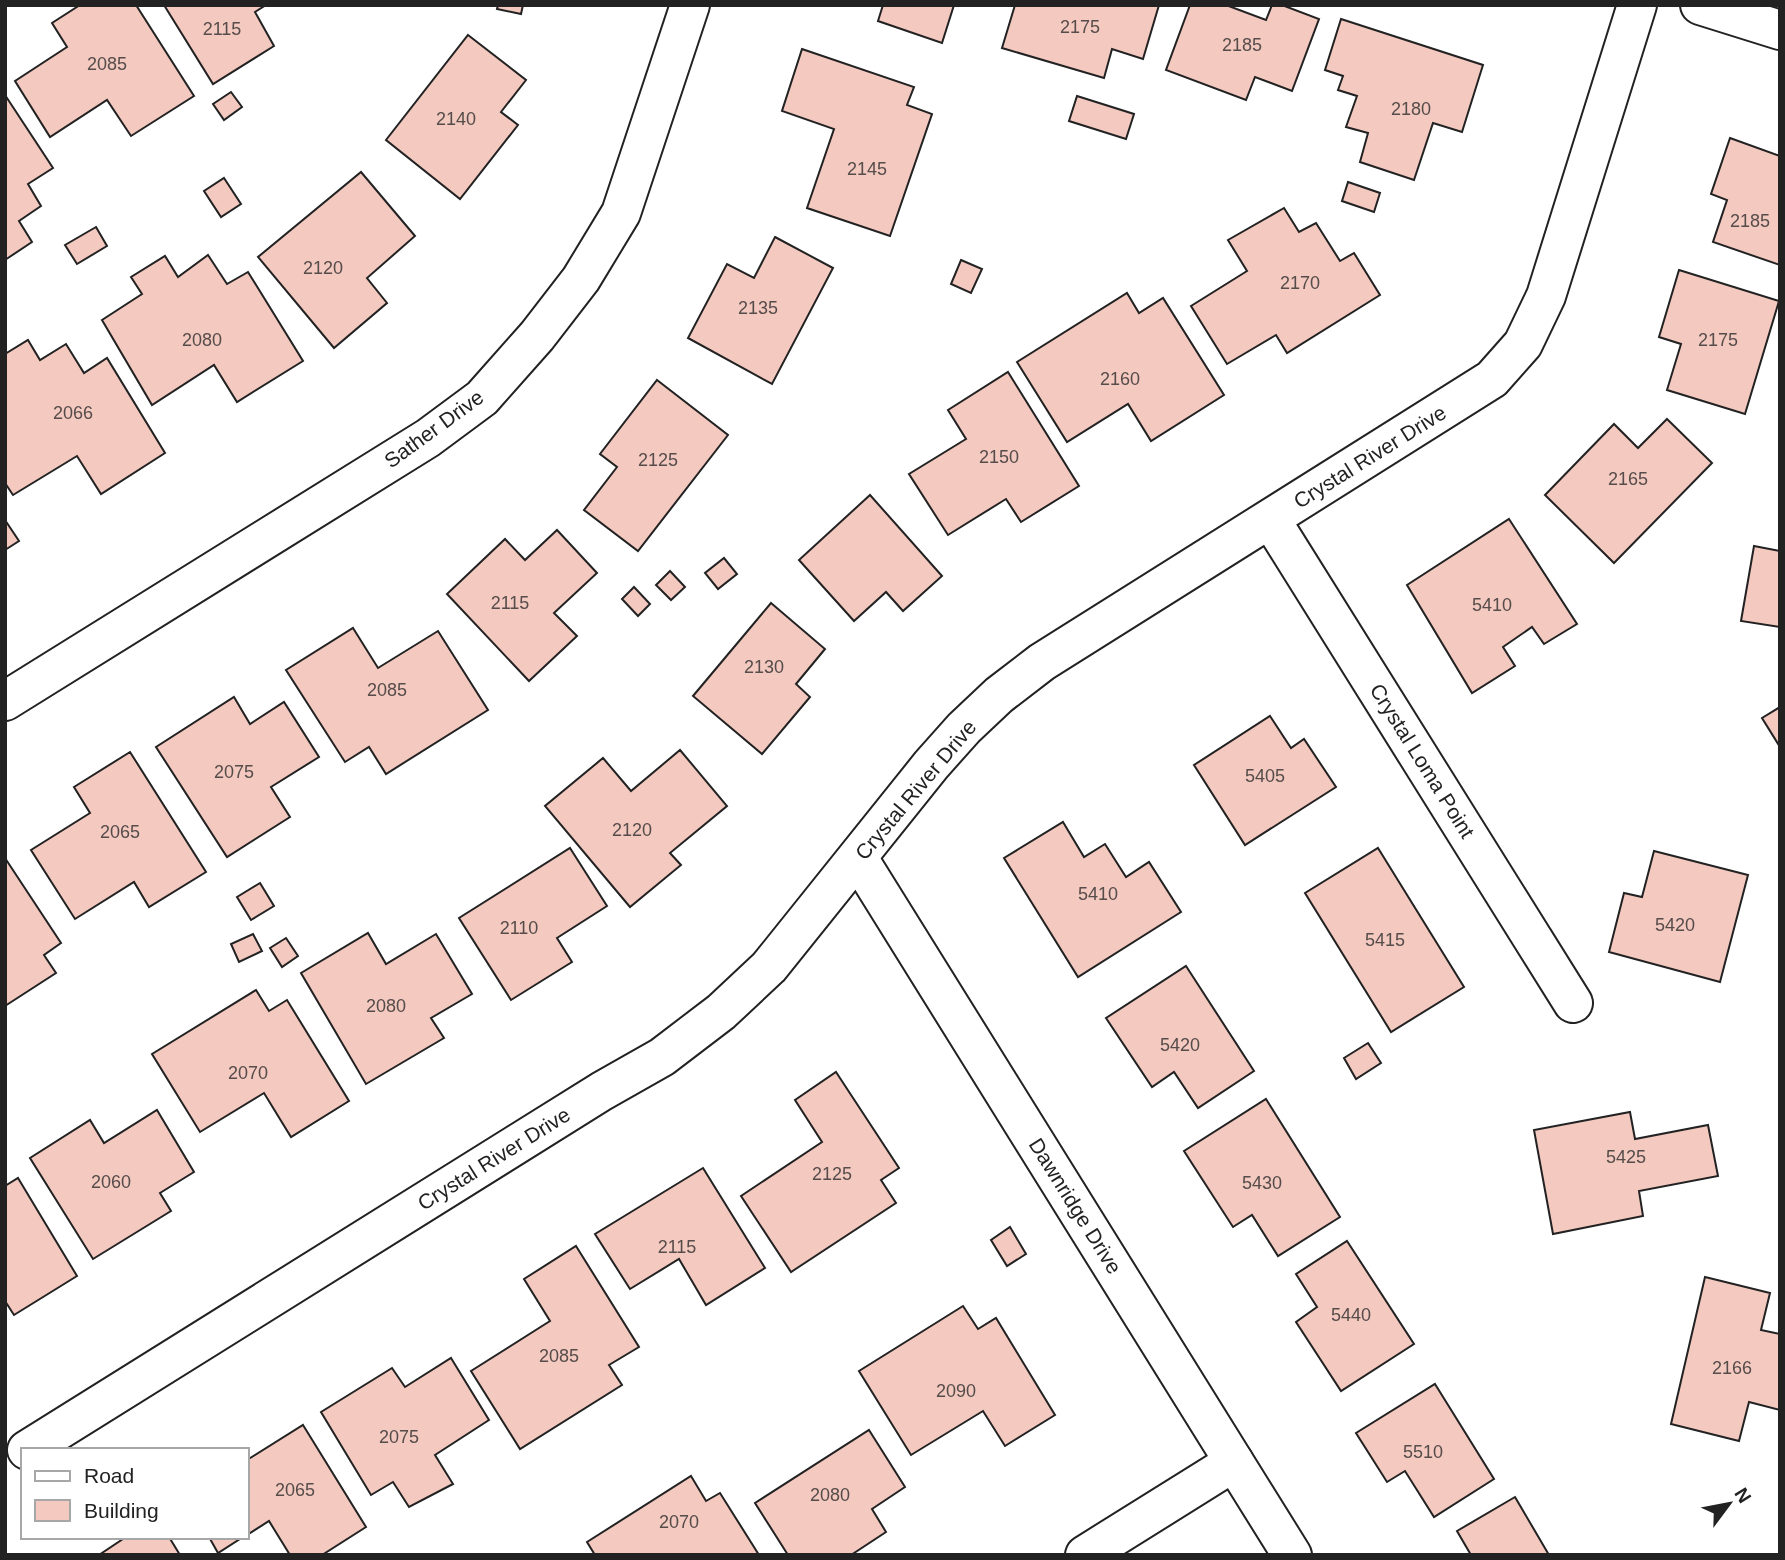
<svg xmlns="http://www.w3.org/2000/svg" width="1785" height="1560" font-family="Arial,sans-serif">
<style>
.building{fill:#f3c9c0;stroke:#222;stroke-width:2}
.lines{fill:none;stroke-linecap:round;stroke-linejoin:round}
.minor-casing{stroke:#222;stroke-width:42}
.minor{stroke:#fff;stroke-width:38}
.labels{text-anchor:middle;stroke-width:5;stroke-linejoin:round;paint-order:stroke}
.number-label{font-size:18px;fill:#564c4a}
.street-label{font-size:21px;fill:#222;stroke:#fff}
</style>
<rect width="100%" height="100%" fill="#fff"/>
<!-- building -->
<g class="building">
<path d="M80,5H136L194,96L131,136L107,100L50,137L15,81L67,47L52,23Z"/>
<path d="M164,5H266L255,12L274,46L213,84Z"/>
<path d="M498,5H523L521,14L497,9Z"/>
<path d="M883,5H954L942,43L878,21Z"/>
<path d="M1015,5H1159L1143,59L1112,49L1104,78L1002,48Z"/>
<path d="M1190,5H1226L1266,20L1272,5H1282L1319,19L1292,91L1255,77L1246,100L1166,70Z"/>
<path d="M1341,19L1483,65L1462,132L1433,123L1414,180L1360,162L1368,133L1346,127L1357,96L1338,90L1343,76L1325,70Z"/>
<path d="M468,35L526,80L501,112L518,125L460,199L386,140Z"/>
<path d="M802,49L914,87L907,105L932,114L890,236L807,208L834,129L782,111Z"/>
<path d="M231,92L242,107L224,120L213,104Z"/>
<path d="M5,95L53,168L28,184L41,206L19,221L32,242L5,260Z"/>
<path d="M1077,96L1134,114L1126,139L1069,121Z"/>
<path d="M1730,138L1780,156V265L1713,242L1727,200L1711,194Z"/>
<path d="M361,172L415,236L367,278L387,303L334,348L258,257Z"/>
<path d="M224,178L241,204L221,217L204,191Z"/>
<path d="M1348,182L1380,193L1374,212L1342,201Z"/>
<path d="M1284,208L1299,232L1316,223L1340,261L1354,253L1380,295L1287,353L1276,335L1227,364L1191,306L1247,271L1228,240Z"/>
<path d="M96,227L107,246L77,264L65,245Z"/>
<path d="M775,237L833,268L772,384L688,338L727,264L754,278Z"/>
<path d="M208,255L227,284L248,272L303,361L237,402L214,365L152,405L102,320L142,294L131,277L165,256L178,277Z"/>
<path d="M961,260L982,269L971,293L951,284Z"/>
<path d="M1679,270L1779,301L1745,414L1667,390L1681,344L1659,337Z"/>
<path d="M1127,293L1139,313L1163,298L1224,395L1151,441L1128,404L1067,442L1017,362Z"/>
<path d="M28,340L40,360L66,344L84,373L107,358L165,453L101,494L77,456L13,495L5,483V354Z"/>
<path d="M1008,372L1079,486L1021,522L1006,499L948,535L909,474L966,439L948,410Z"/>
<path d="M657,380L728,435L638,551L584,510L617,467L600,454Z"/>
<path d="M1667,419L1712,463L1614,563L1545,495L1614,424L1638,448Z"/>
<path d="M870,495L942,576L903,611L886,592L854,621L799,560Z"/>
<path d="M1509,519L1577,624L1544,644L1532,627L1503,647L1515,666L1472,693L1407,585Z"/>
<path d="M5,520L19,541L5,550Z"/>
<path d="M557,530L597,573L554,613L577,636L529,681L447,594L505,539L525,560Z"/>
<path d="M1754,546L1780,551V627L1741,621Z"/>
<path d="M724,558L737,574L718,589L705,573Z"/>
<path d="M670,571L685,587L671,600L656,585Z"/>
<path d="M634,587L650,604L638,616L622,599Z"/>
<path d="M771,603L825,649L796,684L810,697L762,754L693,696Z"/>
<path d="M353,628L378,668L438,631L488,710L386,774L369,747L345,762L286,670Z"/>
<path d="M234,697L250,724L284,702L319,757L271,787L290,817L227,857L156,747Z"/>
<path d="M1780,707V747L1762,718Z"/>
<path d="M1270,716L1291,748L1304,739L1336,787L1245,845L1194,765Z"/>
<path d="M680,750L727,806L670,853L681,865L630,907L545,806L603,758L631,791Z"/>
<path d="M130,752L206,872L149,907L134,882L75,919L31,850L90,813L74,787Z"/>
<path d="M1063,822L1084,857L1105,844L1126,877L1149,862L1181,912L1078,977L1004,858Z"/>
<path d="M570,848L607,906L557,938L572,962L511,1000L459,918Z"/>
<path d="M1378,848L1464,987L1391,1032L1305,893Z"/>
<path d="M1654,851L1748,875L1720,982L1609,952L1624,893L1642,897Z"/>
<path d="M5,858L61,943L44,955L56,973L5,1006Z"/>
<path d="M260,883L274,906L251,920L237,897Z"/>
<path d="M368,933L386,964L436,934L472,994L431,1018L444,1038L366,1084L301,973Z"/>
<path d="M253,934L262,951L239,962L231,944Z"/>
<path d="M286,938L298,956L282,967L270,948Z"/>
<path d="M1186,966L1254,1071L1198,1108L1174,1072L1152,1087L1106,1018Z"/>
<path d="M256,990L269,1011L287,1000L349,1101L291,1137L264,1093L200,1132L152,1054Z"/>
<path d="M1368,1043L1381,1063L1356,1079L1344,1058Z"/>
<path d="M836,1072L899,1168L881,1180L896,1203L791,1272L741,1196L822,1142L795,1100Z"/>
<path d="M1266,1099L1340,1217L1278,1256L1252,1215L1233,1227L1184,1151Z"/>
<path d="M157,1110L194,1172L160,1193L171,1211L93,1259L30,1158L90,1120L104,1143Z"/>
<path d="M1630,1112L1635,1139L1708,1125L1718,1176L1639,1191L1643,1216L1553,1234L1534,1130Z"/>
<path d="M703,1168L765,1268L706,1305L679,1259L630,1289L595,1234Z"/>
<path d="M18,1178L77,1276L14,1315L5,1301V1186Z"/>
<path d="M1010,1227L1026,1254L1007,1266L991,1240Z"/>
<path d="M1347,1241L1414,1344L1341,1391L1296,1322L1317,1307L1296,1274Z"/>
<path d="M576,1246L639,1347L609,1365L622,1385L520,1449L471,1371L550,1321L524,1279Z"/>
<path d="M1705,1277L1770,1293L1761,1330L1780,1334V1410L1749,1402L1739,1441L1671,1424Z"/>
<path d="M963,1306L978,1329L996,1318L1055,1415L1005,1446L983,1411L911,1455L859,1371Z"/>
<path d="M451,1358L489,1420L435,1455L453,1484L409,1507L393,1482L371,1495L321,1412L392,1368L405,1387Z"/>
<path d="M1435,1384L1494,1479L1434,1517L1405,1471L1387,1482L1356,1433Z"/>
<path d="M303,1425L366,1527L322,1555H290L269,1521L247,1535V1460Z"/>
<path d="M869,1430L905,1487L872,1509L886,1532L851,1555H788L755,1503Z"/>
<path d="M691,1476L706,1501L720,1493L759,1555H595L587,1542Z"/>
<path d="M1515,1497L1549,1555H1471L1457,1531Z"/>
<path d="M126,1537H169L180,1555H99Z"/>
<path d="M209,1537H243L218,1553Z"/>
</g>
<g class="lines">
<!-- minor casing -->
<g class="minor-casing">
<g id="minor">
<path d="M1700,5L1780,30"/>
<path d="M1271,520L1573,1003"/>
<path d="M5,701L428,438L482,398L537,336L581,279L621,213L690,5"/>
<path d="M858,858L1292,1555"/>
<path d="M27,1450L602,1091L662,1057L721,1012L769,967L931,765L964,728L999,695L1042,662L1492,379L1523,344L1546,296L1637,5"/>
<path d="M1085,1555L1234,1462"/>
</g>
</g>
<!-- minor -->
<use href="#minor" class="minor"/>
</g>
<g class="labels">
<!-- number labels -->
<g class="number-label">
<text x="1080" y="33">2175</text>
<text x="222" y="35">2115</text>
<text x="1242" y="51">2185</text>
<text x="107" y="70">2085</text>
<text x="1411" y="115">2180</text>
<text x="456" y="125">2140</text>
<text x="867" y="175">2145</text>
<text x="1750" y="227">2185</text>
<text x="323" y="274">2120</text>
<text x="1300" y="289">2170</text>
<text x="758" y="314">2135</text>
<text x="202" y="346">2080</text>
<text x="1718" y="346">2175</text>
<text x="1120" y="385">2160</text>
<text x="73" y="419">2066</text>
<text x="999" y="463">2150</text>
<text x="658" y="466">2125</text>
<text x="1628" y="485">2165</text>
<text x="510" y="609">2115</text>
<text x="1492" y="611">5410</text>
<text x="764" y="673">2130</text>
<text x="387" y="696">2085</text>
<text x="234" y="778">2075</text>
<text x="1265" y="782">5405</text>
<text x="632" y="836">2120</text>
<text x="120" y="838">2065</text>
<text x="1098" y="900">5410</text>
<text x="1675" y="931">5420</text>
<text x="519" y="934">2110</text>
<text x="1385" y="946">5415</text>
<text x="386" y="1012">2080</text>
<text x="1180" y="1051">5420</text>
<text x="248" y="1079">2070</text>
<text x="1626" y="1163">5425</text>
<text x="832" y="1180">2125</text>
<text x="111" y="1188">2060</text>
<text x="1262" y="1189">5430</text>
<text x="677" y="1253">2115</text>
<text x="1351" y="1321">5440</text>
<text x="559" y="1362">2085</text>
<text x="1732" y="1374">2166</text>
<text x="956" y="1397">2090</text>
<text x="399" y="1443">2075</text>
<text x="1423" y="1458">5510</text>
<text x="295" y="1496">2065</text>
<text x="830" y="1501">2080</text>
<text x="679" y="1528">2070</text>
</g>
<!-- street labels -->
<g class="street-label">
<text transform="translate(434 429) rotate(-36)" y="7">Sather Drive</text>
<text transform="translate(1370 457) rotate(-32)" y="7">Crystal River Drive</text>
<text transform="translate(1422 761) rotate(58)" y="7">Crystal Loma Point</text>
<text transform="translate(916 790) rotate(-50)" y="7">Crystal River Drive</text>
<text transform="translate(494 1159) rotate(-32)" y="7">Crystal River Drive</text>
<text transform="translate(1075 1206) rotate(58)" y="7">Dawnridge Drive</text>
</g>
</g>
<!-- border -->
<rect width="1785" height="1560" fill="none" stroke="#222222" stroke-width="14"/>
<!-- legend -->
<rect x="21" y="1448" width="228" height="91" fill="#ffffff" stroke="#a7a7a7" stroke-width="2"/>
<rect x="35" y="1471" width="35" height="10" fill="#ffffff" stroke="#a7a7a7" stroke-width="2"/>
<text x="84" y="1483" font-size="21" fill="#222222">Road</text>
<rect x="35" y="1500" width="35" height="21" fill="#f3c9c0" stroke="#a7a7a7" stroke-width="2"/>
<text x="84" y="1518" font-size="21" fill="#222222">Building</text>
<!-- north arrow -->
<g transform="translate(1729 1504) rotate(58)" stroke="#ffffff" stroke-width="5" paint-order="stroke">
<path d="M0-5L12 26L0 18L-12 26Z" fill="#222222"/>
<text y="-10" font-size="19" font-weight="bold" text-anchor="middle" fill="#222222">N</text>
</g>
</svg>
